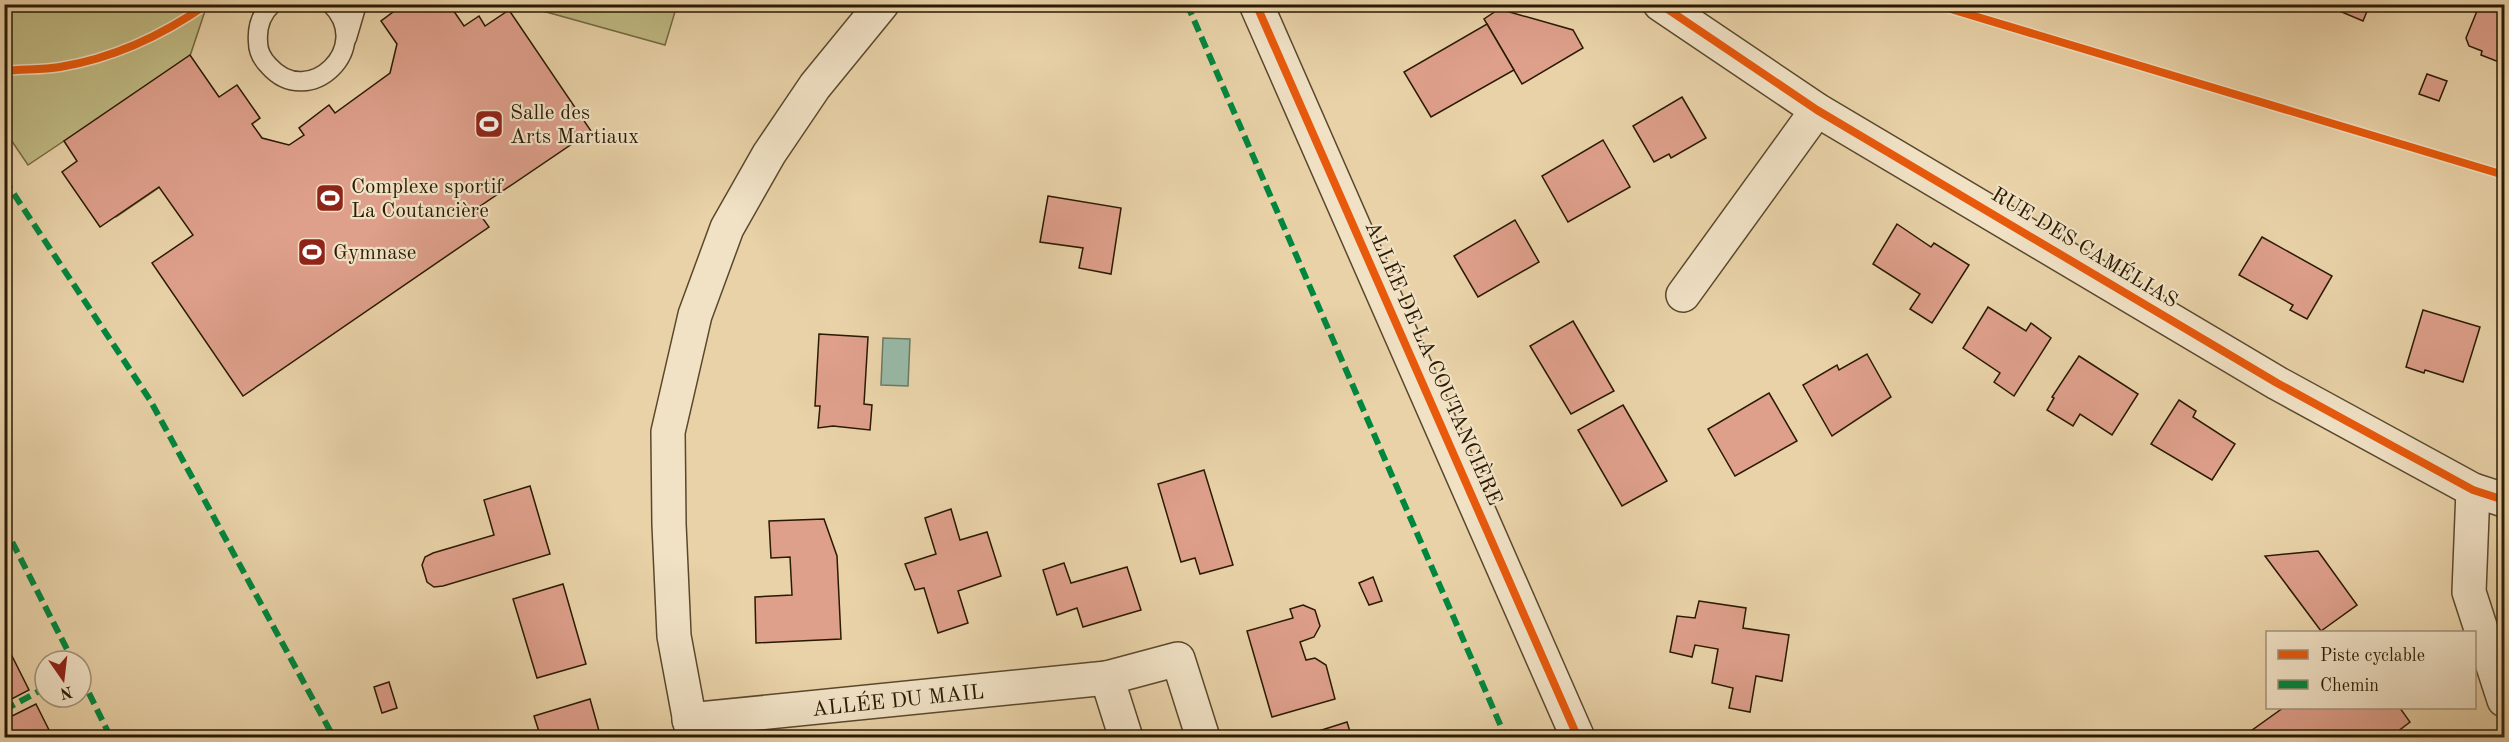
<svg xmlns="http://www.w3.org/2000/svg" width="2509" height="742" font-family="'Old Standard TT',serif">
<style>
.green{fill:#bfb982;stroke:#746a42;stroke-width:1.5}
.water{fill:#98b8a5;stroke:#6c7964;stroke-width:1.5}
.building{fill:#de9f8b;stroke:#2a1a02;stroke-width:1.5}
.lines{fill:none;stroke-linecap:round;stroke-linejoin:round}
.lane-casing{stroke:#5a482c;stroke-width:21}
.street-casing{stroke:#5a482c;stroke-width:36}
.lane{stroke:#f1e2c6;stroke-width:18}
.street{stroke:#f1e2c6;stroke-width:33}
.quiet{stroke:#00873e;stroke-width:6;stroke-dasharray:12 6;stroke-linecap:butt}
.cycleway-casing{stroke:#f1e2c6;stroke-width:11}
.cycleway{stroke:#e8590c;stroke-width:8}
.labels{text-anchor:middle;stroke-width:4.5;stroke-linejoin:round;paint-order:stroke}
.poi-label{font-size:21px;fill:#2a1a02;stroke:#f1e2c6;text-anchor:start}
.street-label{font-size:21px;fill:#2a1a02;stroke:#f1e2c6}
</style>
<rect width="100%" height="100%" fill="#e9d2a8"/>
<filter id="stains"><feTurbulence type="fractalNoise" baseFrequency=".00333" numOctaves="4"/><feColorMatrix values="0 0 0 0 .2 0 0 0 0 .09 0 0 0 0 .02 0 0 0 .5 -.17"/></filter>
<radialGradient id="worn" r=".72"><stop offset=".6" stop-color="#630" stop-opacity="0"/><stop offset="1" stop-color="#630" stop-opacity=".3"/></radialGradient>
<!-- green -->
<g class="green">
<path d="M4,5H207L190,56L242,131L116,217L64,141L28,165L5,131Z"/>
<path d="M521,5H677L665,45Z"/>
</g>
<!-- water -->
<path class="water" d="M883,338L910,339L908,386L881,385Z"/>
<!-- building -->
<g class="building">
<path d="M404,4H440L445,11L451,7L464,26L479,16L485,26L509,10L591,131L476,209L489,227L243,396L152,263L193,235L159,187L100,227L62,172L77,161L64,141L190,55L219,97L237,85L260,118L252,124L262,138L289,145L304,135L299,128L329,105L335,113L390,73L397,44L381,21Z"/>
<path d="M2323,4H2370L2363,21Z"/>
<path d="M2484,7L2497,12L2498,8L2504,11V64L2481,55L2482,51L2469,46L2466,38L2477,11Z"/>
<path d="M1499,9L1573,30L1583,48L1522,84L1484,19Z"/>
<path d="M1487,24L1514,70L1431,117L1404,72Z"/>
<path d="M2427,74L2447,81L2439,101L2419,94Z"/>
<path d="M1682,97L1706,138L1671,158L1669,154L1654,162L1633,126Z"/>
<path d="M1603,140L1630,187L1568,222L1542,176Z"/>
<path d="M1048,196L1121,208L1111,274L1079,268L1083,248L1040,242Z"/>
<path d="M1515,220L1539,262L1478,297L1454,256Z"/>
<path d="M1897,224L1931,247L1934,243L1969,265L1932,323L1910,309L1920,294L1873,264Z"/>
<path d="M2262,237L2332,276L2307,319L2290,310L2293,305L2239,275Z"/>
<path d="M1988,307L2026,331L2031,323L2051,338L2014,396L1994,382L2000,373L1963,348Z"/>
<path d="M2423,310L2480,327L2463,382L2425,370L2424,373L2406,367Z"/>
<path d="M1573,321L1614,391L1571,414L1530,346Z"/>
<path d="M819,334L868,337L864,404L872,405L870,430L833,426L818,428L820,406H815Z"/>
<path d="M1867,354L1891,397L1832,436L1803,385L1837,365L1839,370Z"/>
<path d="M2079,356L2138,394L2112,435L2080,414L2073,426L2047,410L2054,398L2052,397Z"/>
<path d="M1769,393L1797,441L1735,476L1708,429Z"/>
<path d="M2179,400L2196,411L2193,417L2235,444L2212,480L2151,444Z"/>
<path d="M1623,405L1667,481L1622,506L1578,430Z"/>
<path d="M1204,470L1233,565L1200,574L1195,558L1181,562L1158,484Z"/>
<path d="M530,486L550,554L443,586L434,587L427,582L422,565L425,557L433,553L494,535L484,500Z"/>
<path d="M951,509L960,540L987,532L1001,576L958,591L968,623L938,633L924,588L915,590L905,564L936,554L925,518Z"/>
<path d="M824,519L837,556L841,639L756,643L755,597L792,595L790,557L771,558L769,521Z"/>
<path d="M2318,551L2357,605L2321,631L2265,556Z"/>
<path d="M1064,563L1071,583L1127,567L1141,610L1083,627L1077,608L1057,615L1043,570Z"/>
<path d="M1373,577L1382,601L1369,605L1359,583Z"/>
<path d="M563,584L586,664L537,678L513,599Z"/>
<path d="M1699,601L1746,608L1743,628L1789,635L1782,681L1756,676L1750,712L1729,708L1733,688L1712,683L1718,649L1695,645L1692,657L1670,652L1677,616L1695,618Z"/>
<path d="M1303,605L1315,610L1320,626L1314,637L1300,642L1306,660L1315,658L1326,665L1335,699L1272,717L1247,631L1293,618L1290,609Z"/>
<path d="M11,654L29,690L4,703V657Z"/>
<path d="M389,682L397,708L382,713L374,687Z"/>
<path d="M590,699L601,738H541L534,716Z"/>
<path d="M36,704L53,738H4V720Z"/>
<path d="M2283,708H2400L2410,722L2389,738H2241Z"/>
<path d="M1347,722L1352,738H1307L1306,735Z"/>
</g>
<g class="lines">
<!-- lane casing -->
<g class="lane-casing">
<g id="lane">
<path d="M272,4C261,14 257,28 258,42C258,51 262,59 269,66C309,111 375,47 331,4"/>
<path d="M347,38L357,4"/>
</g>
</g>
<!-- street casing -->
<g class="street-casing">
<g id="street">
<path d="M1256,4L1578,738"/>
<path d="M1660,4L1817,110L2277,383L2473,490L2504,500"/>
<path d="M1683,295L1817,110"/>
<path d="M2473,490L2469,592L2504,700"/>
<path d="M689,720L1107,678"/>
<path d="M693,738L674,636L669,524L668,432L695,315L727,228L769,154L815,86L882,4"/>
<path d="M1126,738L1107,678L1178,659L1203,738"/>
</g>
</g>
<!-- lane -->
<use href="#lane" class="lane"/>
<!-- street -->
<use href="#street" class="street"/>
<!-- quiet -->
<g class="quiet">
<path d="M1187,4L1506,738"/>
<path d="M4,179L150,400L334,738"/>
<path d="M4,526L73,661"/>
<path d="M81,677L111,738"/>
<path d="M4,710L45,688"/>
</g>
<!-- cycleway casing -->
<g class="cycleway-casing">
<g id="cycleway">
<path d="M1256,4L1578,738"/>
<path d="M1660,4L1817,110L2277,383L2473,490L2504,500"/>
<path d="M1934,4L2504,175"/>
<path d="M4,71C23,69 42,70 60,67C114,58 163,35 207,4"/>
</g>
</g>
<!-- cycleway -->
<use href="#cycleway" class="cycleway"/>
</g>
<!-- icons -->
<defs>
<g id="stadium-square" transform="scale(1.5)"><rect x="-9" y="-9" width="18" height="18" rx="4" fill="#8f2418" stroke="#f1e2c6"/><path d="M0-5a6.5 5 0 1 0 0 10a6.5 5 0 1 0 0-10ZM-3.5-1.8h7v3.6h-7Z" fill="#fff"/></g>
</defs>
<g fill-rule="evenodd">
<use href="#stadium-square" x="489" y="124"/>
<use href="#stadium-square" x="330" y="198"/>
<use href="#stadium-square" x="312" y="252"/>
</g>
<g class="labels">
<!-- poi labels -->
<g class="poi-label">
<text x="510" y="119">Salle des<tspan x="510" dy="24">Arts Martiaux</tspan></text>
<text x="351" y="193">Complexe sportif<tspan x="351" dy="24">La Coutancière</tspan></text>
<text x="333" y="259">Gymnase</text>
</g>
<!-- street labels -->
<g class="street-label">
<text transform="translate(2085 247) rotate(31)" y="7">RUE DES CAMÉLIAS</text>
<text transform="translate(1434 363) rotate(66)" y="7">ALLÉE DE LA COUTANCIÈRE</text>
<text transform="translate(898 700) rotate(-6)" y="7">ALLÉE DU MAIL</text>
</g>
</g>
<!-- margin -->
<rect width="2509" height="742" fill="none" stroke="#e9d2a8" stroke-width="24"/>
<rect x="6" y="6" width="2497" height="730" fill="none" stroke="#2a1a02" stroke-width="3"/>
<rect x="12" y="12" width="2485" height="718" fill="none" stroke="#2a1a02" stroke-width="1.5"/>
<!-- legend -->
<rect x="2266" y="631" width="210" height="78" fill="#f1e2c6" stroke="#a19278" stroke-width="1.5"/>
<rect x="2278" y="650" width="30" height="9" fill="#e8590c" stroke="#a19278" stroke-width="1.5"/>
<text x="2320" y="661" font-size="18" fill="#2a1a02">Piste cyclable</text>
<rect x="2278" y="680" width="30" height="9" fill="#00873e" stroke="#a19278" stroke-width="1.5"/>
<text x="2320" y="691" font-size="18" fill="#2a1a02">Chemin</text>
<!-- north arrow -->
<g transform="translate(63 679) rotate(166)"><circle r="28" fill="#f1e2c6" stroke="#a19278" stroke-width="1.5"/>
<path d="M0-4.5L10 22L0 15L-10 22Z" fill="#8f2418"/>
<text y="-9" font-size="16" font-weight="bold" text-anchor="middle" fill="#2a1a02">N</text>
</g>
<rect width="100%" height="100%" filter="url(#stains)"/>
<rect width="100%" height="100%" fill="url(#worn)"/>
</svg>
